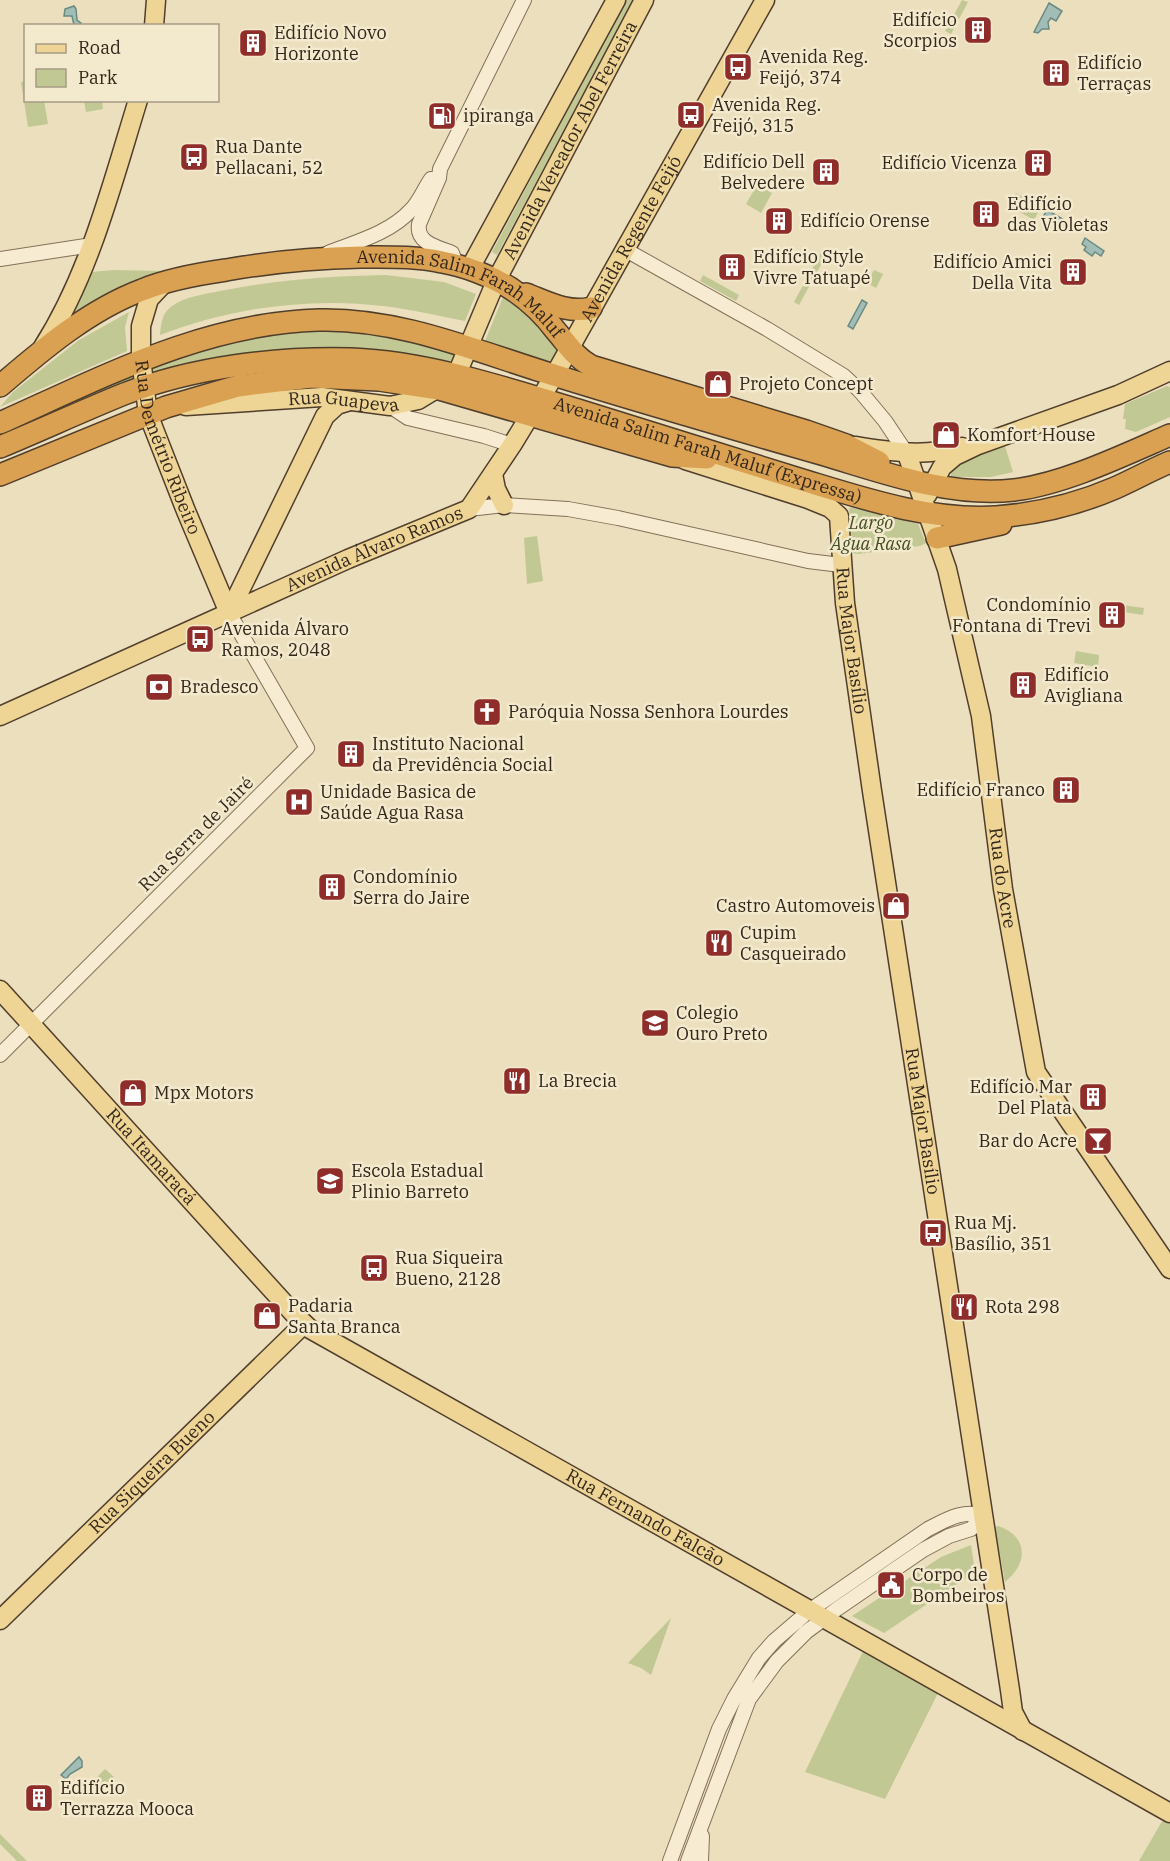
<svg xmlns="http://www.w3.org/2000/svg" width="1170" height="1861" font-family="'IBM Plex Serif',serif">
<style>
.green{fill:#c1c893}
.water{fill:#a1bdb6;stroke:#698a83;stroke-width:1.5}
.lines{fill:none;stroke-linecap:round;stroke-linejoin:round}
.minor-casing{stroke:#837058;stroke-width:16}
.major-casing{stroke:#503e2c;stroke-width:21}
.highway-casing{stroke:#503e2c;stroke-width:24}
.minor{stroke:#f7ecd1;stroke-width:14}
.major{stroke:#eed596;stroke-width:18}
.highway{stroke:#d9a151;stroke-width:21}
.labels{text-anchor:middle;stroke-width:5;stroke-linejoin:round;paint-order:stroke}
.poi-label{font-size:18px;fill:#33271c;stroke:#f3e9cd;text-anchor:start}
.street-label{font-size:18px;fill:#33271c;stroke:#f3e9cd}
.park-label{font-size:18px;font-style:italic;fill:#424e23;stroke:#f3e9cd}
</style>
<rect width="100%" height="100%" fill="#ebdfbe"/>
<!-- green -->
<g class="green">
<path d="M626,0H633L497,255L492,252Z"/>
<path d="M962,0L968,2L951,34L945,31Z"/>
<path d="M25,81L26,100L44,101L48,124L28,127L21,82Z"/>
<path d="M84,101H102L103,109L86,112Z"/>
<path d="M757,185L772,193L761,213L746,204Z"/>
<path d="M1016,193L1041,207L1034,220L1009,206Z"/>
<path d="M823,249L828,252L799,305L794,302Z"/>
<path d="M113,270L161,271L71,317L88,276L92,272Z"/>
<path d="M874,270L883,274L876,288L867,283Z"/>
<path d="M386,275L444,282L476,294L465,321C438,316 410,309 383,306C308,297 230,308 160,335C161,323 162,313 172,306C184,297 205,294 220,291C275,280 330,276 386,275Z"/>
<path d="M703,275L739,295L736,301L700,281Z"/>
<path d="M503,297C525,307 545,330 557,350L552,360L549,361L485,341Z"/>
<path d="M129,312L125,327L127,351L0,407L13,392L79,340Z"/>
<path d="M311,326L375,331L456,348V356L450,362L385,351L327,348L257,351L190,364L0,443V431L163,356Z"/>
<path d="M1167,386L1170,387V417L1136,432L1125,429L1126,419H1123L1125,404Z"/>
<path d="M1005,446L1013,472L991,477H951V471L967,460Z"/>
<path d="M851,507L918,524L926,543L920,546L858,554L852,553C847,545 851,521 849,509Z"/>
<path d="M537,536L543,581L527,584L524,538Z"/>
<path d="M1099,602L1144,608L1143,615L1098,608Z"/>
<path d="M1076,651L1099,655L1098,667L1074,663Z"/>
<path d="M998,1526C1028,1536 1029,1563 1005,1582L995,1527Z"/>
<path d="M971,1545L975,1572L884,1633L852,1616L941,1557Z"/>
<path d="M671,1618L651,1675L641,1668L628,1663Z"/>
<path d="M867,1643L942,1685L885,1799L805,1772Z"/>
<path d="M105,1769L114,1777L97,1793L89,1785Z"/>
<path d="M1164,1820L1170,1822V1861H1139L1161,1823Z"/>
<path d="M0,1834L27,1861H17L0,1844Z"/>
</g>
<!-- water -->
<g class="water">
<path d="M1049,3L1062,11L1056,21L1051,18L1048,22L1049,29H1042L1038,33L1034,32Z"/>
<path d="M74,6L76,9L77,20L81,23L79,25H74L72,16H64L65,9Z"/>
<path d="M1047,210L1066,221L1062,227L1043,217Z"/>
<path d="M1085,238L1104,251L1101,256L1095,252L1092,256L1084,250L1086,247L1082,244Z"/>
<path d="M862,300L867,303L853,329L848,326Z"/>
<path d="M79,1757L82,1761V1767L70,1774L66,1779L61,1775Z"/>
</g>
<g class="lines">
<!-- minor casing -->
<g class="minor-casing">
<g id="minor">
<path d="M624,249L767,329L844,376L860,391L885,421L907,454"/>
<path d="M328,253C356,242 390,233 411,210C419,202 424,189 431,179"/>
<path d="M0,259L92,245"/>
<path d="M457,266L452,253C437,247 416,243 419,224L439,178L440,169L524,0"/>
<path d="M390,406L408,418L484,436L512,445"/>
<path d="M469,509L504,505L568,509L618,518L808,561L841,565"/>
<path d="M0,1055L307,748L229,613"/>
<path d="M670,1861L719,1729L734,1699L759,1658L774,1641L809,1611L928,1529C946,1520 963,1509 984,1516L971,1529L949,1536L923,1550L837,1609L806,1632L777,1661L749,1699L688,1861"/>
<path d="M701,1861L702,1836"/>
</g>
</g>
<!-- major casing -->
<g class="major-casing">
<g id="major">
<path d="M154,26L156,0"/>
<path d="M469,270L616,0"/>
<path id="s1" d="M165,282L149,299L141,326V359L148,414L186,511L229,613"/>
<path d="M43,347C90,273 112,184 138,100"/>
<path id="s2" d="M186,406L322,397L390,406L418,400L446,383L459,369L496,281L644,0"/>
<path d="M855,446C895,452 921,457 962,447"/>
<path id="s3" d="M907,454L947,569L981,716L1003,889L1036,1072L1170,1269"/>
<path id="s4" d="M685,460L808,499L830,508L839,516L845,603L872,791L1010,1690L1013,1712L1023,1731"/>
<path d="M493,474L496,489L504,505"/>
<path d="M927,495L942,467L955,456L978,445L1118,395L1170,371"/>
<path d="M229,613L325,416L337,405L350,401"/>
<path id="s5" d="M0,716L348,559L469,509L512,445L554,376L765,0"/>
<path id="s6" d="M0,990L294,1314L310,1329L1170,1813"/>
<path id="s7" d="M0,1620L304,1324"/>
</g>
</g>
<!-- highway casing -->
<g class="highway-casing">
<g id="highway">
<path d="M526,294C547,302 568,314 591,308"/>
<path id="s8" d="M0,386C43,349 89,310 142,290C169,279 198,274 226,270C271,262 315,258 361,257C388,257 416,256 442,262C465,266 491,276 510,288C527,299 544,315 556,331C568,345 575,357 591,366L806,431L846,445L879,462"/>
<path d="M0,423C103,377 204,323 319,320C402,318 480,353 557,376C647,404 738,430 828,456C888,474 951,497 1014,490C1064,484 1124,455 1170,435"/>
<path id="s9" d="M0,447C41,430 82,411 124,394C194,367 276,357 352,359C428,362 505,388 578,410C652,433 725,456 799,479C862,498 929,521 996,517C1036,514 1078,504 1115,488C1133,480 1151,470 1170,462"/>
<path d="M0,475L166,407L238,386L311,377L379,380L439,389L672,456L707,458"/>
<path d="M937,538L1001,524"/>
</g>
</g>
<!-- minor -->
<use href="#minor" class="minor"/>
<!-- major -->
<use href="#major" class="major"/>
<!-- highway -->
<use href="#highway" class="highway"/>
</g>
<!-- icons -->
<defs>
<g id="building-square" transform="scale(1.5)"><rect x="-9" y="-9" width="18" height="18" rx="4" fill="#8f2d2b" stroke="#f3e9cd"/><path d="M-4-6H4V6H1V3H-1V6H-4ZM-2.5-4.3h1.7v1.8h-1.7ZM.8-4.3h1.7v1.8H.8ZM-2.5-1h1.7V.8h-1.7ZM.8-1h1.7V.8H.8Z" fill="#fff"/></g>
<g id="bus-square" transform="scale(1.5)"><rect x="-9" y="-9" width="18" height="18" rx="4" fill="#8f2d2b" stroke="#f3e9cd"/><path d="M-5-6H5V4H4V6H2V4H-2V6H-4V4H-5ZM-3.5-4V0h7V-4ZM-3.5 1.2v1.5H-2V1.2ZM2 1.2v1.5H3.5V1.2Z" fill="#fff"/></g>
<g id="fuel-square" transform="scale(1.5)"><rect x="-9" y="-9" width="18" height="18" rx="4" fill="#8f2d2b" stroke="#f3e9cd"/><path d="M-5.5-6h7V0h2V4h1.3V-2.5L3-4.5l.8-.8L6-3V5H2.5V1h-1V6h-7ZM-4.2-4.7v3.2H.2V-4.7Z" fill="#fff"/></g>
<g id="shop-square" transform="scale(1.5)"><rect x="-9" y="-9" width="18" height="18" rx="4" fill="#8f2d2b" stroke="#f3e9cd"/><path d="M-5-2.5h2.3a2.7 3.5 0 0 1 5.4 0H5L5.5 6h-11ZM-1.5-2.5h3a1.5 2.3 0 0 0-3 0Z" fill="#fff"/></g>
<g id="bank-square" transform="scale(1.5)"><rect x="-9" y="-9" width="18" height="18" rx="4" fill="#8f2d2b" stroke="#f3e9cd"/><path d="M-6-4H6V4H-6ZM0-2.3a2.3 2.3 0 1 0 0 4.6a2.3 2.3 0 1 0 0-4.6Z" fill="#fff"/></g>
<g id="church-square" transform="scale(1.5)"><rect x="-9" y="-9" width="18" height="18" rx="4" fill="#8f2d2b" stroke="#f3e9cd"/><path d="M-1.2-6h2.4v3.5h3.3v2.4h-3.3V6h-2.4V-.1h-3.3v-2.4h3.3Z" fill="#fff"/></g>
<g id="hospital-square" transform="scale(1.5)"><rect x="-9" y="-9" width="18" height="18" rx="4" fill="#8f2d2b" stroke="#f3e9cd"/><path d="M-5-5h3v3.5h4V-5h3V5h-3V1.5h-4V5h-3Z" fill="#fff"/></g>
<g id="restaurant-square" transform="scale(1.5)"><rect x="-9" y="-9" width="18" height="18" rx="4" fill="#8f2d2b" stroke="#f3e9cd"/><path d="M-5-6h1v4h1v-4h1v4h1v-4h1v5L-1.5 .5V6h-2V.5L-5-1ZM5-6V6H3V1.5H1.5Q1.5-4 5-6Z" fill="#fff"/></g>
<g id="school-square" transform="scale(1.5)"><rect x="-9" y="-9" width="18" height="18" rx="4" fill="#8f2d2b" stroke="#f3e9cd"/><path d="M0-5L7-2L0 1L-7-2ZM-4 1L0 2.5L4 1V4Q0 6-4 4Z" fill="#fff"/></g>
<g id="bar-square" transform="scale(1.5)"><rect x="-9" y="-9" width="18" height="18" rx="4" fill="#8f2d2b" stroke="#f3e9cd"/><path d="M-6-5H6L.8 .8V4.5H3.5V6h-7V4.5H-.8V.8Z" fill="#fff"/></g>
<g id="civic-square" transform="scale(1.5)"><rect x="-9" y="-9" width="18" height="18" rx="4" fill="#8f2d2b" stroke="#f3e9cd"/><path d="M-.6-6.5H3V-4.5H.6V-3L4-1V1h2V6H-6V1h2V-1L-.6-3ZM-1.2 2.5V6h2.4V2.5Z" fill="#fff"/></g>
</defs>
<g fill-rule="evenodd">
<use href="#building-square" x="978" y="30"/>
<use href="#building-square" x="253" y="43"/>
<use href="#bus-square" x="738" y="67"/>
<use href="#building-square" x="1056" y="73"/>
<use href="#bus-square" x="691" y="115"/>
<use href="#fuel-square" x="442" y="116"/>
<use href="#bus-square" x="194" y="157"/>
<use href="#building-square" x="1038" y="163"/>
<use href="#building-square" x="826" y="172"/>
<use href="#building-square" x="986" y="214"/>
<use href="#building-square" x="779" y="221"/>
<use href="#building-square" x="732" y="267"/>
<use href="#building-square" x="1073" y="272"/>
<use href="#shop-square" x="718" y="384"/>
<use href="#shop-square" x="946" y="435"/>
<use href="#building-square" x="1112" y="615"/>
<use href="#bus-square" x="200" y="639"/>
<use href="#building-square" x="1023" y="685"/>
<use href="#bank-square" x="159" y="687"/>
<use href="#church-square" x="487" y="712"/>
<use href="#building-square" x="351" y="754"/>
<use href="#building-square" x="1066" y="790"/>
<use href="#hospital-square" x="299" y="802"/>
<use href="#building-square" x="332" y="887"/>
<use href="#shop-square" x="896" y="906"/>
<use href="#restaurant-square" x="719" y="943"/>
<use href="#school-square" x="655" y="1023"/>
<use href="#restaurant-square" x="517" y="1081"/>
<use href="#shop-square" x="133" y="1093"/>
<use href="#building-square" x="1093" y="1097"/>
<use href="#bar-square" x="1098" y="1141"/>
<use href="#school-square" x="330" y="1181"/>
<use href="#bus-square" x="933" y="1233"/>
<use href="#bus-square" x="374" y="1268"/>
<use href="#restaurant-square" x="964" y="1307"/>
<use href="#shop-square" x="267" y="1316"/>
<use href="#civic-square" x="891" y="1585"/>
<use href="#building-square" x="39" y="1798"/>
</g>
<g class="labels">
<!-- poi labels -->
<g class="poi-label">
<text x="957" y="26" text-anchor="end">Edifício<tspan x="957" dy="21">Scorpios</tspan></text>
<text x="274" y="39">Edifício Novo<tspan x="274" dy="21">Horizonte</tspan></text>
<text x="759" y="63">Avenida Reg.<tspan x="759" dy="21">Feijó, 374</tspan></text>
<text x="1077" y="69">Edifício<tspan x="1077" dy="21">Terraças</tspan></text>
<text x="712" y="111">Avenida Reg.<tspan x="712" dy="21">Feijó, 315</tspan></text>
<text x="463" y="122">ipiranga</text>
<text x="215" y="153">Rua Dante<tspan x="215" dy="21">Pellacani, 52</tspan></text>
<text x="805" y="168" text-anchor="end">Edifício Dell<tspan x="805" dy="21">Belvedere</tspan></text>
<text x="1017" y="169" text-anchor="end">Edifício Vicenza</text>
<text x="1007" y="210">Edifício<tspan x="1007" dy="21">das Violetas</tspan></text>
<text x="800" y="227">Edifício Orense</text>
<text x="753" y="263">Edifício Style<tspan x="753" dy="21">Vivre Tatuapé</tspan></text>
<text x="1052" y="268" text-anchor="end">Edifício Amici<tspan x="1052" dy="21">Della Vita</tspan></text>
<text x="739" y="390">Projeto Concept</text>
<text x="967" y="441">Komfort House</text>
<text x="1091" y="611" text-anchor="end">Condomínio<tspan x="1091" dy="21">Fontana di Trevi</tspan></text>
<text x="221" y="635">Avenida Álvaro<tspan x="221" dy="21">Ramos, 2048</tspan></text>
<text x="1044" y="681">Edifício<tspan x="1044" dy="21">Avigliana</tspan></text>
<text x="180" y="693">Bradesco</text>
<text x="508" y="718">Paróquia Nossa Senhora Lourdes</text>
<text x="372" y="750">Instituto Nacional<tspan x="372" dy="21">da Previdência Social</tspan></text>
<text x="1045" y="796" text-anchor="end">Edifício Franco</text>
<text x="320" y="798">Unidade Basica de<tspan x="320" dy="21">Saúde Agua Rasa</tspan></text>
<text x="353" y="883">Condomínio<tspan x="353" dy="21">Serra do Jaire</tspan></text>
<text x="875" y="912" text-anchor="end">Castro Automoveis</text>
<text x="740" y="939">Cupim<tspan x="740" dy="21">Casqueirado</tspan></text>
<text x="676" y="1019">Colegio<tspan x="676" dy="21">Ouro Preto</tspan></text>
<text x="538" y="1087">La Brecia</text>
<text x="1072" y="1093" text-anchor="end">Edifício Mar<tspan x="1072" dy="21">Del Plata</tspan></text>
<text x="154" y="1099">Mpx Motors</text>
<text x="1077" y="1147" text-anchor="end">Bar do Acre</text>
<text x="351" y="1177">Escola Estadual<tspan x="351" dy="21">Plinio Barreto</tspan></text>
<text x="954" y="1229">Rua Mj.<tspan x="954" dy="21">Basílio, 351</tspan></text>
<text x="395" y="1264">Rua Siqueira<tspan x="395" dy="21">Bueno, 2128</tspan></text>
<text x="288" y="1312">Padaria<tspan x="288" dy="21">Santa Branca</tspan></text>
<text x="985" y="1313">Rota 298</text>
<text x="912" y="1581">Corpo de<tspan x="912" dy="21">Bombeiros</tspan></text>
<text x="60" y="1794">Edifício<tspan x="60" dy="21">Terrazza Mooca</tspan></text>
</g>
<!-- street labels -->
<g class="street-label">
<text dy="6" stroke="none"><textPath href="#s2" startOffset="540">Avenida Vereador Abel Ferreira</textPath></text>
<text dy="6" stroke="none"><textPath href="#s5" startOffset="828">Avenida Regente Feijó</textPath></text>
<text dy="6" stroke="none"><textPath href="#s8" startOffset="504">Avenida Salim Farah Maluf</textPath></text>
<text dy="6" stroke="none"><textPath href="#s2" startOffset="158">Rua Guapeva</textPath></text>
<text dy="6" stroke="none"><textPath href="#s1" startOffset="177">Rua Demétrio Ribeiro</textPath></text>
<text dy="6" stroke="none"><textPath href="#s9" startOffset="735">Avenida Salim Farah Maluf (Expressa)</textPath></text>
<text dy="6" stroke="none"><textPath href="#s5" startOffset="410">Avenida Álvaro Ramos</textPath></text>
<text dy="6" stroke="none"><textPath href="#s4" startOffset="290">Rua Major Basílio</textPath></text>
<text transform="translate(196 834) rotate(-45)" y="6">Rua Serra de Jairé</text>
<text dy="6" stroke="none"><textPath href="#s3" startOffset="436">Rua do Acre</textPath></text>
<text dy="6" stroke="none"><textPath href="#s4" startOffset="776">Rua Major Basílio</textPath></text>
<text dy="6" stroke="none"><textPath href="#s6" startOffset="225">Rua Itamaracá</textPath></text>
<text dy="6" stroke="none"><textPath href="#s7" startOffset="212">Rua Siqueira Bueno</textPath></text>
<text dy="6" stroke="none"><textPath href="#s6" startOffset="844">Rua Fernando Falcão</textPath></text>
</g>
<!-- park labels -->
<g class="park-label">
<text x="871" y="529">Largo<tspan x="871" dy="21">Água Rasa</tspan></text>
</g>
</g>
<!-- legend -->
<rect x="24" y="24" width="195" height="78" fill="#f3e9cd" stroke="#a69b86" stroke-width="1.5"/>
<rect x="36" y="44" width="30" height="9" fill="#eed596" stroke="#a69b86" stroke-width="1.5"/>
<text x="78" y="54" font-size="18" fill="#33271c">Road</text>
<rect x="36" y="69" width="30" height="18" fill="#c1c893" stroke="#a69b86" stroke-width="1.5"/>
<text x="78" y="84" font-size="18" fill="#33271c">Park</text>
</svg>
